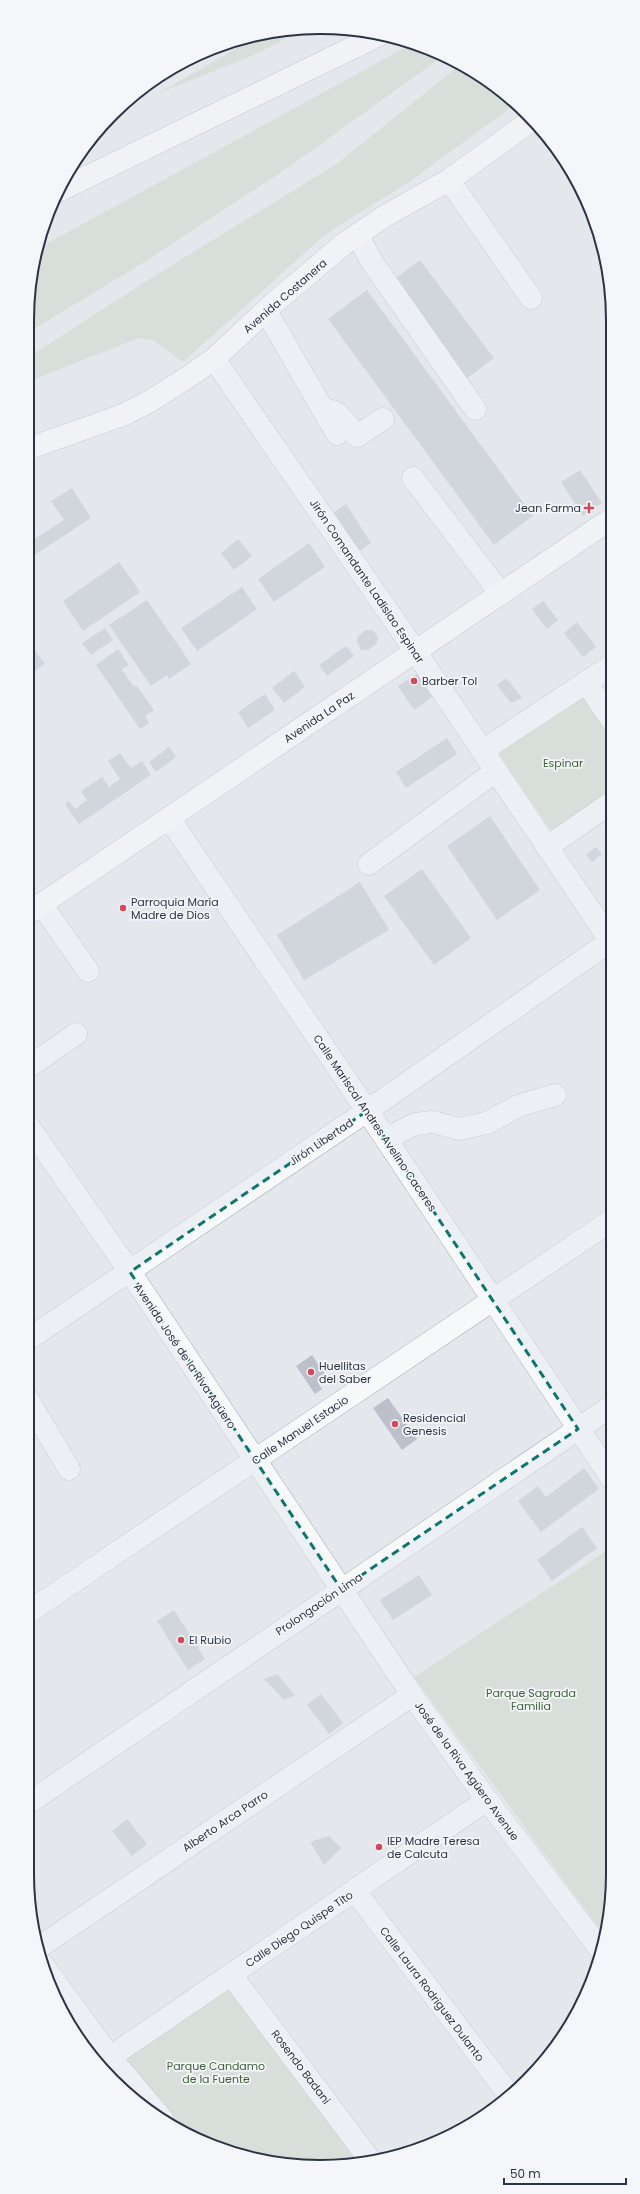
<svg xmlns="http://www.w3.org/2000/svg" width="640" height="2194" font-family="Poppins,sans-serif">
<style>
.green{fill:#c9d6c5}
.building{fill:#bbc0ca}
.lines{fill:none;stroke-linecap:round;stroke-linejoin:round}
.minor-casing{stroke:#a9aeb7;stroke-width:23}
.major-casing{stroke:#a3abb8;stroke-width:23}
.highway-casing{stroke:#8b94a3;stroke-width:23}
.minor{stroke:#f7f8fa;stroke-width:22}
.major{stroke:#fff;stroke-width:22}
.highway{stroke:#fff;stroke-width:22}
.marked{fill:none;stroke:#0f766e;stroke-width:3;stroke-dasharray:8 5;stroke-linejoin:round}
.poi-dot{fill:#d1495b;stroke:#f4f6f9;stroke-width:1.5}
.labels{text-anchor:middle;stroke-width:3.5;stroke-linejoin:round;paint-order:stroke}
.street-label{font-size:11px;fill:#2b3445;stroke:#f4f6f9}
.poi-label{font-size:11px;fill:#2b3445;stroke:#f4f6f9;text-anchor:start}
.park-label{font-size:11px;fill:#3f6138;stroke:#f4f6f9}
.rim{fill:none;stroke:#2b3445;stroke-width:2}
</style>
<rect width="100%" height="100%" fill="#e4e7ec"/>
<!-- green -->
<g class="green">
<path d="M304,29L254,55L157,94L227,54L257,34Z"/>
<path d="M410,45L442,57L286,169L138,266L27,333L33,263L37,249Z"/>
<path d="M461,64L516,104L409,182L326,234L183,362L152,340L139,338L27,382V358L156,275L335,165Z"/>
<path d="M591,687L611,717V797L555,836L497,751Z"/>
<path d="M612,1547L613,1874L605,1936L414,1677Z"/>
<path d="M222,1988L236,1993L364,2160L301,2166L244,2157L190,2137L179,2129L129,2070L128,2055Z"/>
</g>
<!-- building -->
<g class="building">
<path d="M420,260L494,358L462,382L388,284Z"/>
<path d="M367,290L533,516L494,545L328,319Z"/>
<path d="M580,470L602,503L583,516L561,482Z"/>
<path d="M72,488L91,518L30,558L27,553V544L64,520L51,501Z"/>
<path d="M346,504L371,543L358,552L333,513Z"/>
<path d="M238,539L252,556L234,570L221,553Z"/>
<path d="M309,543L325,567L274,602L258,579Z"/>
<path d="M119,562L140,592L83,631L63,601Z"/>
<path d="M242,587L257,609L197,651L181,628Z"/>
<path d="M147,600L191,664L169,679L167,675L151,686L109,625Z"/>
<path d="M543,601L558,620L547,629L532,609Z"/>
<path d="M577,622L596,647L583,657L564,633Z"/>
<path d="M105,628L113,640L91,655L82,643Z"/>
<path d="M366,630H373L378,637L377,643L368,650H361L357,642L358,636Z"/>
<path d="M27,640L45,664L27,677Z"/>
<path d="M346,646L354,656L327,676L319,665Z"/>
<path d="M118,649L129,665L122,669L134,687L137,686L154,710L145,716L149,723L140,729L96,665Z"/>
<path d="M294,671L305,687L284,703L272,688Z"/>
<path d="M417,674L432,697L414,710L398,686Z"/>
<path d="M506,678L522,698L511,703L497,685Z"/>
<path d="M265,694L275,710L248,728L238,712Z"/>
<path d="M447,738L457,754L406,788L396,772Z"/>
<path d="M169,747L176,757L156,772L149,762Z"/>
<path d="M120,753L131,768L142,761L151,775L79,824L65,804L69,801L75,809L87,800L81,791L102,777L109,787L120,779L108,761Z"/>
<path d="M490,816L540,890L497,920L447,846Z"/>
<path d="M596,847L602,854L592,862L586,855Z"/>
<path d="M422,869L471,938L434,965L384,896Z"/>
<path d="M360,882L389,930L304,980L277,935Z"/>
<path d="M27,1038L33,1051L27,1054Z"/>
<path d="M27,1304L34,1315L27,1319Z"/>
<path d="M312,1355L327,1377L318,1383L322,1389L315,1394L296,1366Z"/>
<path d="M388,1398L417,1439L402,1450L373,1408Z"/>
<path d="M584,1468L599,1489L541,1532L518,1501L538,1486L546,1497Z"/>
<path d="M582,1527L597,1548L552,1581L537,1560Z"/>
<path d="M419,1575L432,1595L393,1620L380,1600Z"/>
<path d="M174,1610L205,1659L188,1670L157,1621Z"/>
<path d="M277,1674L295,1695L284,1700L264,1679Z"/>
<path d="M321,1694L343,1723L329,1734L307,1705Z"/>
<path d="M127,1819L147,1844L132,1856L112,1831Z"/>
<path d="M329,1836L341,1848L324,1865L310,1842Z"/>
</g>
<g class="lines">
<!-- minor casing -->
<g class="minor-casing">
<g id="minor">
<path d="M449,180L531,298"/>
<path d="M358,235L370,259L475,409"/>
<path d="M266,311L337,434"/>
<path d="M214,359L416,652L612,943"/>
<path d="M332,411L338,414L357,436L383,419"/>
<path d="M413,478L501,594"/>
<path d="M586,682L611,719"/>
<path d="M482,751L611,666"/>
<path d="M169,818L386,1139L612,1479"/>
<path d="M547,847L611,803"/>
<path d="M369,864L496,771"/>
<path d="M41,904L88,971"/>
<path d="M27,1068L76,1034"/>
<path d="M27,1124L130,1272L412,1695L487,1800L600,1949"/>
<path d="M386,1139L415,1124L433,1122L459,1129L487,1123L518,1106L555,1095"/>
<path d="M27,1340L367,1111L612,940"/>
<path d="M27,1398L69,1469"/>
<path d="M27,1613L612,1220"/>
<path d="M27,1804L612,1406"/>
<path d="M355,1891L510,2096"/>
<path d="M38,1948L412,1695"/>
<path d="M43,1965L110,2057L163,2120"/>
<path d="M232,1976L370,2160"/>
<path d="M110,2057L487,1800"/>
</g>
</g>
<!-- major casing -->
<g class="major-casing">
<g id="major">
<path d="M27,449L123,415L152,400L188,377L214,359L274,303L345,243L385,216L449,180L532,120"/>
<path d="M27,914L611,519"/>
</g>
</g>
<!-- highway casing -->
<g class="highway-casing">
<path id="highway" d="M58,191L381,34"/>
</g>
<!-- minor -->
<use href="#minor" class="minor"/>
<!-- major -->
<use href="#major" class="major"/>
<!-- highway -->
<use href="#highway" class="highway"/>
</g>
<!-- marked area -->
<path d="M0 0H640V2194H0ZM367,1111L578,1429L341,1589L130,1272Z" fill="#e4e7ec" fill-opacity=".55" fill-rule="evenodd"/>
<path class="marked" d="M367,1111L578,1429L341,1589L130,1272Z"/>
<!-- markers -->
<g class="poi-dot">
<path d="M587 502h4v4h4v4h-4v4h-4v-4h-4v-4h4z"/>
<circle cx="414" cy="681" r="4"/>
<circle cx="123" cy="908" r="4"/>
<circle cx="311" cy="1372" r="4"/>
<circle cx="395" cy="1424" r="4"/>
<circle cx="181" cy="1640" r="4"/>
<circle cx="379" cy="1847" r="4"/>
</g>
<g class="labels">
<!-- street labels -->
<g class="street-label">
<text transform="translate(285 296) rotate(-41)" y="4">Avenida Costanera</text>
<text transform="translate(367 581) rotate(56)" y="4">Jirón Comandante Ladislao Espinar</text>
<text transform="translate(319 717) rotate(-34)" y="4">Avenida La Paz</text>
<text transform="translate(375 1123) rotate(56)" y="4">Calle Mariscal Andres Avelino Caceres</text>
<text transform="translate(321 1142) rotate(-34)" y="4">Jirón Libertad</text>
<text transform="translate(185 1356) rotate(56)" y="4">Avenida José de la Riva Agüero</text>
<text transform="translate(300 1430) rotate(-34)" y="4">Calle Manuel Estacio</text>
<text transform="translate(319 1604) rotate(-34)" y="4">Prolongación Lima</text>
<text transform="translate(467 1771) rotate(54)" y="4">José de la Riva Agüero Avenue</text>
<text transform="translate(225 1821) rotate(-34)" y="4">Alberto Arca Parro</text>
<text transform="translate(299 1929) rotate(-34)" y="4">Calle Diego Quispe Tito</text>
<text transform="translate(432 1994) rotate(53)" y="4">Calle Laura Rodriguez Dulanto</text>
<text transform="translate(301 2067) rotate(53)" y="4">Rosendo Badani</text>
</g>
<!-- poi labels -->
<g class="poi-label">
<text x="581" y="512" text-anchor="end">Jean Farma</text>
<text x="422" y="685">Barber Tol</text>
<text x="131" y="906">Parroquia María<tspan x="131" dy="13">Madre de Dios</tspan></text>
<text x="319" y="1370">Huellitas<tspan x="319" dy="13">del Saber</tspan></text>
<text x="403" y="1422">Residencial<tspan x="403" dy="13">Genesis</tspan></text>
<text x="189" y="1644">El Rubio</text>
<text x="387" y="1845">IEP Madre Teresa<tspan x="387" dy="13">de Calcuta</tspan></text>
</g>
<!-- park labels -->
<g class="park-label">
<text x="563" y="767">Espinar</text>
<text x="531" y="1697">Parque Sagrada<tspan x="531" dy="13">Familia</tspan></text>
<text x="216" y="2070">Parque Candamo<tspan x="216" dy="13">de la Fuente</tspan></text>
</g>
</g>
<!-- crop -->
<path d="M0 0H640V2194H0ZM320 34H320A286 286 0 0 1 606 320V1874A286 286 0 0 1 320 2160H320A286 286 0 0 1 34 1874V320A286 286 0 0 1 320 34Z" fill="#f4f6f9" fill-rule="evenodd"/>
<path class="rim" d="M320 34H320A286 286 0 0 1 606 320V1874A286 286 0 0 1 320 2160H320A286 286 0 0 1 34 1874V320A286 286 0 0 1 320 34Z"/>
<!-- scale -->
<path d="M504 2178v6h122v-6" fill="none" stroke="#2b3445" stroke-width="2"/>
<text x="510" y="2178" font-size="12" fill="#2b3445" stroke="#f4f6f9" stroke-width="3" paint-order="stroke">50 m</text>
</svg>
